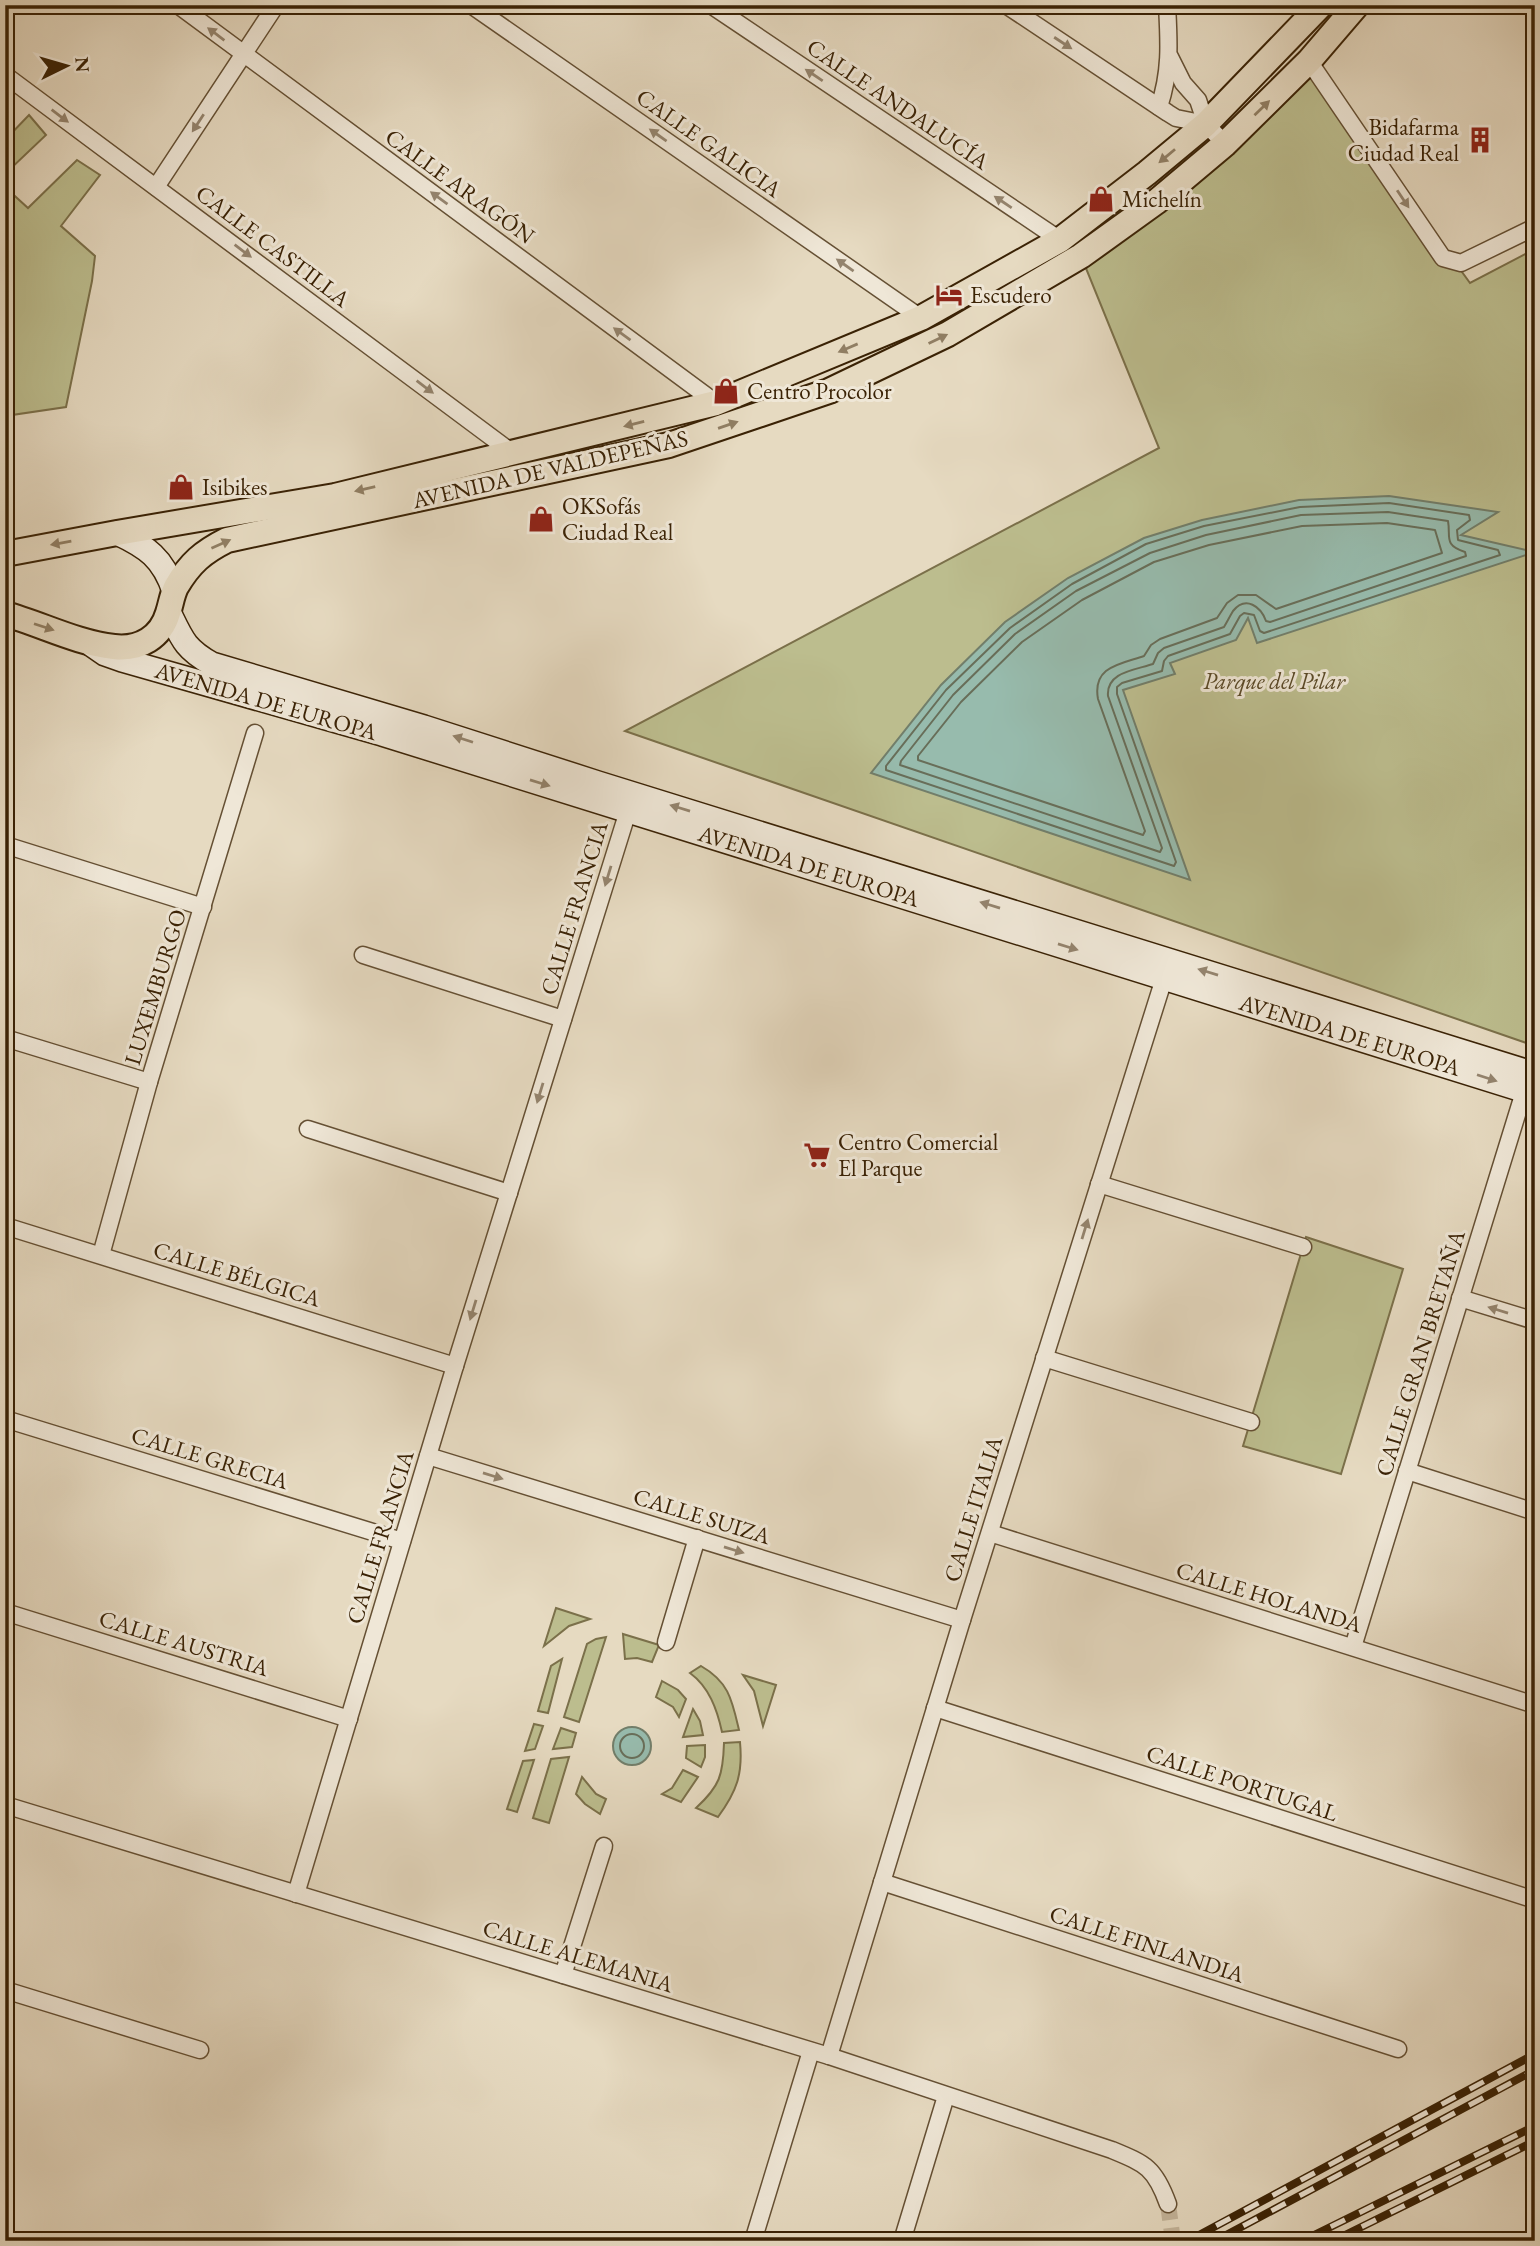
<svg xmlns="http://www.w3.org/2000/svg" width="1540" height="2246" font-family="'EB Garamond',serif">
<style>
.green{fill:#bcbd8e;stroke:#7b704a;stroke-width:2}
.water{fill:#97bbad;stroke:#727e6a;stroke-width:2}
.lines{fill:none;stroke-linecap:round;stroke-linejoin:round}
.shore{stroke:#686e59;stroke-width:2}
.minor-tunnel{stroke:#c4b59b;stroke-width:16;stroke-dasharray:16 8;stroke-linecap:butt}
.minor-casing{stroke:#655034;stroke-width:19}
.secondary-casing{stroke:#3a2205;stroke-width:26}
.primary-casing{stroke:#3a2205;stroke-width:28}
.minor{stroke:#efe7d7;stroke-width:16}
.secondary{stroke:#efe7d7;stroke-width:23}
.primary{stroke:#e6dac1;stroke-width:24}
.rail-casing{stroke:#3a2205;stroke-width:8}
.rail{stroke:#efe7d7;stroke-width:5;stroke-dasharray:16;stroke-linecap:butt}
.oneway{fill:#94846e}
.oneway2{fill:#907e63}
.labels{text-anchor:middle;stroke-width:6;stroke-linejoin:round;paint-order:stroke}
.street-label{font-size:23px;fill:#3a2205;stroke:#efe7d7}
.poi-label{font-size:23px;fill:#3a2205;stroke:#efe7d7;text-anchor:start}
.park-label{font-size:23px;font-style:italic;fill:#5a4927;stroke:#efe7d7}
</style>
<rect width="100%" height="100%" fill="#e6dac1"/>
<filter id="stains"><feTurbulence type="fractalNoise" baseFrequency=".00286" numOctaves="4"/><feColorMatrix values="0 0 0 0 .2 0 0 0 0 .09 0 0 0 0 .02 0 0 0 .5 -.17"/></filter>
<radialGradient id="worn" r=".72"><stop offset=".6" stop-color="#630" stop-opacity="0"/><stop offset="1" stop-color="#630" stop-opacity=".3"/></radialGradient>
<!-- green -->
<g class="green">
<path d="M1309,61L1470,283L1535,249V1046L625,731L1159,448L1081,256Z"/>
<path d="M29,115L46,135L5,174V140Z"/>
<path d="M77,160L100,175L61,226L95,256L92,281L66,407L5,416V187L28,208Z"/>
<path d="M1306,1237L1403,1269L1341,1474L1243,1446Z"/>
<path d="M556,1608L590,1619L569,1626L544,1646Z"/>
<path d="M623,1634L659,1645L652,1662L637,1658L625,1659Z"/>
<path d="M606,1637L579,1722L564,1717L587,1644L596,1639Z"/>
<path d="M562,1659L548,1713L538,1711L551,1666Z"/>
<path d="M701,1666C729,1682 732,1700 739,1730L722,1732C717,1709 709,1687 690,1673Z"/>
<path d="M743,1675L776,1685L763,1726L754,1691Z"/>
<path d="M662,1681L678,1690L686,1699L679,1717L673,1707L656,1697Z"/>
<path d="M693,1709L700,1721L703,1735L683,1737Z"/>
<path d="M534,1724L543,1726L535,1749L525,1751Z"/>
<path d="M561,1728L576,1733L572,1747L553,1749Z"/>
<path d="M740,1742C743,1774 737,1791 718,1817L696,1808C720,1786 723,1775 724,1743Z"/>
<path d="M705,1745V1757L701,1767L686,1758L687,1746Z"/>
<path d="M569,1757L549,1823L533,1818L551,1759Z"/>
<path d="M534,1760L517,1812L507,1809L523,1761Z"/>
<path d="M683,1770L698,1777L681,1802L662,1794L672,1788Z"/>
<path d="M582,1777L596,1794L606,1799L600,1814L585,1804L576,1794Z"/>
</g>
<!-- water -->
<g class="water">
<path d="M1389,496L1498,512L1461,535L1535,552L1257,643L1248,618L1236,640L1170,663L1175,674L1123,690L1190,880L871,773L941,685L1005,622L1068,578L1144,538L1202,520L1299,500Z"/>
<circle cx="632" cy="1746" r="19"/>
</g>
<g class="lines">
<!-- shore -->
<g class="shore">
<path d="M1389,503L1469,515L1470,520L1457,530L1458,540L1498,550L1500,555L1264,633L1260,631L1254,615L1244,613L1240,616L1230,634L1168,656L1164,661L1162,671L1122,683L1117,687V694L1176,862L1174,866L886,770V766L946,690L1010,628L1072,584L1146,544L1204,526L1300,507Z"/>
<path d="M1388,512L1448,521C1451,537 1443,545 1465,552L1466,556L1270,622L1266,621C1261,607 1246,595 1233,611C1230,616 1227,622 1224,627L1164,648L1158,653L1153,664C1135,670 1106,672 1108,696L1162,848L1160,852L900,765L901,761L953,695L1015,634L1076,591L1150,553L1206,535L1301,515Z"/>
<path d="M1387,523L1435,530L1442,553L1276,609L1256,595H1238L1227,603L1217,618L1160,639L1151,645L1144,656C1121,664 1092,666 1098,699L1145,831L1143,835L918,760V756L961,702L1022,642L1082,600L1154,562L1209,545L1302,526Z"/>
<circle cx="632" cy="1746" r="12"/>
</g>
<!-- minor-tunnel -->
<path class="minor-tunnel" d="M1168,2204L1173,2241"/>
<!-- minor casing -->
<g class="minor-casing">
<g id="minor">
<path d="M178,5L716,403"/>
<path d="M471,5L921,318"/>
<path d="M711,5L1060,240"/>
<path d="M1006,5L1168,113L1176,118L1206,124"/>
<path d="M1170,57L1183,83L1198,100L1206,124L1225,144"/>
<path d="M1309,61L1443,258L1461,263L1535,227"/>
<path d="M5,75L514,454"/>
<path d="M1159,107C1171,71 1169,42 1167,5"/>
<path d="M156,187L276,5"/>
<path d="M5,845L203,907"/>
<path d="M363,955L563,1019"/>
<path d="M5,1038L149,1082"/>
<path d="M308,1129L509,1193"/>
<path d="M1099,1184L1303,1247"/>
<path d="M5,1226L455,1366"/>
<path d="M101,1255L149,1082L255,733"/>
<path d="M1460,1298L1535,1321"/>
<path d="M1044,1358L1251,1422"/>
<path d="M5,1419L402,1541"/>
<path d="M428,1456L962,1620"/>
<path d="M1407,1471L1535,1512"/>
<path d="M990,1533L1535,1705"/>
<path d="M5,1612L349,1719"/>
<path d="M666,1642L697,1538"/>
<path d="M1353,1647L1527,1082"/>
<path d="M935,1708L1535,1900"/>
<path d="M5,1805L829,2056L1112,2150C1146,2164 1155,2168 1168,2204"/>
<path d="M882,1882L1398,2049"/>
<path d="M296,1894L455,1366L628,811"/>
<path d="M563,1975L604,1846"/>
<path d="M5,1990L200,2050"/>
<path d="M829,2056L962,1620L1167,969"/>
<path d="M753,2241L811,2051"/>
<path d="M902,2241L946,2096"/>
</g>
</g>
<!-- secondary casing -->
<g class="secondary-casing">
<g id="secondary">
<path d="M117,533C147,547 163,558 174,591"/>
<path d="M169,612C182,639 185,649 212,664L424,727L598,783L1535,1074"/>
<path d="M92,645L105,654L122,660L382,734L1535,1094"/>
</g>
</g>
<!-- primary casing -->
<g class="primary-casing">
<g id="primary">
<path d="M5,554L117,533L335,496L716,403L921,318L1060,240L1147,173L1206,124L1321,5"/>
<path d="M5,614C41,624 77,643 114,647C140,650 161,637 168,613C171,604 172,595 176,587C190,563 203,552 227,540L669,445L829,391L948,334L1081,256L1156,202L1225,144L1309,61L1357,5"/>
</g>
</g>
<!-- minor -->
<use href="#minor" class="minor"/>
<!-- secondary -->
<use href="#secondary" class="secondary"/>
<!-- primary -->
<use href="#primary" class="primary"/>
<!-- rail casing -->
<g class="rail-casing">
<g id="rail">
<path d="M1188,2241L1535,2054"/>
<path d="M1215,2241L1535,2070"/>
<path d="M1302,2241L1535,2126"/>
<path d="M1333,2241L1535,2141"/>
</g>
</g>
<!-- rail -->
<use href="#rail" class="rail"/>
</g>
<!-- one-way arrows -->
<defs><path id="oneway-solid" d="M-6-.8H1V-3.2L6.5 0L1 3.2V.8H-6Z" transform="scale(1.75)"/></defs>
<g class="oneway">
<use href="#oneway-solid" transform="translate(216 34) rotate(-143)"/>
<use href="#oneway-solid" transform="translate(1063 43) rotate(33)"/>
<use href="#oneway-solid" transform="translate(814 75) rotate(-146)"/>
<use href="#oneway-solid" transform="translate(60 116) rotate(37)"/>
<use href="#oneway-solid" transform="translate(198 123) rotate(123)"/>
<use href="#oneway-solid" transform="translate(658 135) rotate(-145)"/>
<use href="#oneway-solid" transform="translate(439 198) rotate(-144)"/>
<use href="#oneway-solid" transform="translate(1403 199) rotate(56)"/>
<use href="#oneway-solid" transform="translate(1003 202) rotate(-146)"/>
<use href="#oneway-solid" transform="translate(243 251) rotate(37)"/>
<use href="#oneway-solid" transform="translate(845 265) rotate(-145)"/>
<use href="#oneway-solid" transform="translate(622 334) rotate(-144)"/>
<use href="#oneway-solid" transform="translate(425 387) rotate(37)"/>
<use href="#oneway-solid" transform="translate(463 739) rotate(-162)"/>
<use href="#oneway-solid" transform="translate(540 783) rotate(17)"/>
<use href="#oneway-solid" transform="translate(680 808) rotate(-163)"/>
<use href="#oneway-solid" transform="translate(608 876) rotate(107)"/>
<use href="#oneway-solid" transform="translate(990 905) rotate(-163)"/>
<use href="#oneway-solid" transform="translate(1068 947) rotate(17)"/>
<use href="#oneway-solid" transform="translate(1208 972) rotate(-163)"/>
<use href="#oneway-solid" transform="translate(1487 1078) rotate(18)"/>
<use href="#oneway-solid" transform="translate(540 1093) rotate(107)"/>
<use href="#oneway-solid" transform="translate(1085 1229) rotate(-73)"/>
<use href="#oneway-solid" transform="translate(473 1310) rotate(107)"/>
<use href="#oneway-solid" transform="translate(1498 1310) rotate(-163)"/>
<use href="#oneway-solid" transform="translate(493 1476) rotate(17)"/>
<use href="#oneway-solid" transform="translate(734 1550) rotate(17)"/>
</g>
<g class="oneway2">
<use href="#oneway-solid" transform="translate(1262 108) rotate(-44)"/>
<use href="#oneway-solid" transform="translate(1167 156) rotate(140)"/>
<use href="#oneway-solid" transform="translate(938 339) rotate(-26)"/>
<use href="#oneway-solid" transform="translate(848 348) rotate(157)"/>
<use href="#oneway-solid" transform="translate(634 424) rotate(166)"/>
<use href="#oneway-solid" transform="translate(728 425) rotate(-19)"/>
<use href="#oneway-solid" transform="translate(365 489) rotate(167)"/>
<use href="#oneway-solid" transform="translate(61 543) rotate(170)"/>
<use href="#oneway-solid" transform="translate(221 544) rotate(-24)"/>
<use href="#oneway-solid" transform="translate(44 627) rotate(18)"/>
</g>
<!-- icons -->
<defs>
<g id="building-bare" transform="scale(2.1)"><path d="M-4-6H4V6H1V3H-1V6H-4ZM-2.5-4.3h1.7v1.8h-1.7ZM.8-4.3h1.7v1.8H.8ZM-2.5-1h1.7V.8h-1.7ZM.8-1h1.7V.8H.8Z" fill="#8f2418" stroke="#efe7d7" stroke-width="2.5" paint-order="stroke"/></g>
<g id="shop-bare" transform="scale(2.1)"><path d="M-5-2.5h2.3a2.7 3.5 0 0 1 5.4 0H5L5.5 6h-11ZM-1.5-2.5h3a1.5 2.3 0 0 0-3 0Z" fill="#8f2418" stroke="#efe7d7" stroke-width="2.5" paint-order="stroke"/></g>
<g id="hotel-bare" transform="scale(2.1)"><path d="M-6-4.5h1.5V1H6V5H4.5V3h-9V5H-6ZM-4 0a1.8 1.8 0 1 1 3.6 0ZM.5 0V-2.5h3Q6-2.5 6 0Z" fill="#8f2418" stroke="#efe7d7" stroke-width="2.5" paint-order="stroke"/></g>
<g id="supermarket-bare" transform="scale(2.1)"><path d="M-6-5.5h2.5l.6 2H6L4.5 2H-2.5L-4.4-4H-6ZM-1.5 3.2a1.3 1.3 0 1 0 .1 0ZM3 3.2a1.3 1.3 0 1 0 .1 0Z" fill="#8f2418" stroke="#efe7d7" stroke-width="2.5" paint-order="stroke"/></g>
</defs>
<g fill-rule="evenodd">
<use href="#building-bare" x="1480" y="140"/>
<use href="#shop-bare" x="1101" y="199"/>
<use href="#hotel-bare" x="949" y="295"/>
<use href="#shop-bare" x="726" y="391"/>
<use href="#shop-bare" x="181" y="487"/>
<use href="#shop-bare" x="541" y="519"/>
<use href="#supermarket-bare" x="817" y="1155"/>
</g>
<g class="labels">
<!-- street labels -->
<g class="street-label">
<text transform="translate(898 104) rotate(34)" y="8">CALLE ANDALUCÍA</text>
<text transform="translate(709 143) rotate(35)" y="8">CALLE GALICIA</text>
<text transform="translate(460 186) rotate(36)" y="8">CALLE ARAGÓN</text>
<text transform="translate(273 246) rotate(37)" y="8">CALLE CASTILLA</text>
<text transform="translate(550 469) rotate(-13)" y="8">AVENIDA DE VALDEPEÑAS</text>
<text transform="translate(266 701) rotate(16)" y="8">AVENIDA DE EUROPA</text>
<text transform="translate(809 866) rotate(17)" y="8">AVENIDA DE EUROPA</text>
<text transform="translate(574 908) rotate(-73)" y="8">CALLE FRANCIA</text>
<text transform="translate(155 987) rotate(-73)" y="8">LUXEMBURGO</text>
<text transform="translate(1350 1035) rotate(17)" y="8">AVENIDA DE EUROPA</text>
<text transform="translate(237 1274) rotate(17)" y="8">CALLE BÉLGICA</text>
<text transform="translate(1420 1353) rotate(-73)" y="8">CALLE GRAN BRETAÑA</text>
<text transform="translate(210 1458) rotate(17)" y="8">CALLE GRECIA</text>
<text transform="translate(973 1509) rotate(-73)" y="8">CALLE ITALIA</text>
<text transform="translate(702 1516) rotate(17)" y="8">CALLE SUIZA</text>
<text transform="translate(380 1537) rotate(-73)" y="8">CALLE FRANCIA</text>
<text transform="translate(1269 1597) rotate(17)" y="8">CALLE HOLANDA</text>
<text transform="translate(184 1643) rotate(17)" y="8">CALLE AUSTRIA</text>
<text transform="translate(1242 1783) rotate(18)" y="8">CALLE PORTUGAL</text>
<text transform="translate(1147 1944) rotate(18)" y="8">CALLE FINLANDIA</text>
<text transform="translate(578 1956) rotate(17)" y="8">CALLE ALEMANIA</text>
</g>
<!-- poi labels -->
<g class="poi-label">
<text x="1459" y="135" text-anchor="end">Bidafarma<tspan x="1459" dy="26">Ciudad Real</tspan></text>
<text x="1122" y="207">Michelín</text>
<text x="970" y="303">Escudero</text>
<text x="747" y="399">Centro Procolor</text>
<text x="202" y="495">Isibikes</text>
<text x="562" y="514">OKSofás<tspan x="562" dy="26">Ciudad Real</tspan></text>
<text x="838" y="1150">Centro Comercial<tspan x="838" dy="26">El Parque</tspan></text>
</g>
<!-- park labels -->
<g class="park-label">
<text x="1274" y="689">Parque del Pilar</text>
</g>
</g>
<!-- margin -->
<rect width="1540" height="2246" fill="none" stroke="#e6dac1" stroke-width="28"/>
<rect x="7" y="7" width="1526" height="2232" fill="none" stroke="#3a2205" stroke-width="3.5"/>
<rect x="14" y="14" width="1512" height="2218" fill="none" stroke="#3a2205" stroke-width="2"/>
<!-- north arrow -->
<g transform="translate(66 66) rotate(85)" stroke="#efe7d7" stroke-width="5" paint-order="stroke">
<path d="M0-5L12 26L0 18L-12 26Z" fill="#3a2205"/>
<text y="-10" font-size="19" font-weight="bold" text-anchor="middle" fill="#3a2205">N</text>
</g>
<rect width="100%" height="100%" filter="url(#stains)"/>
<rect width="100%" height="100%" fill="url(#worn)"/>
</svg>
